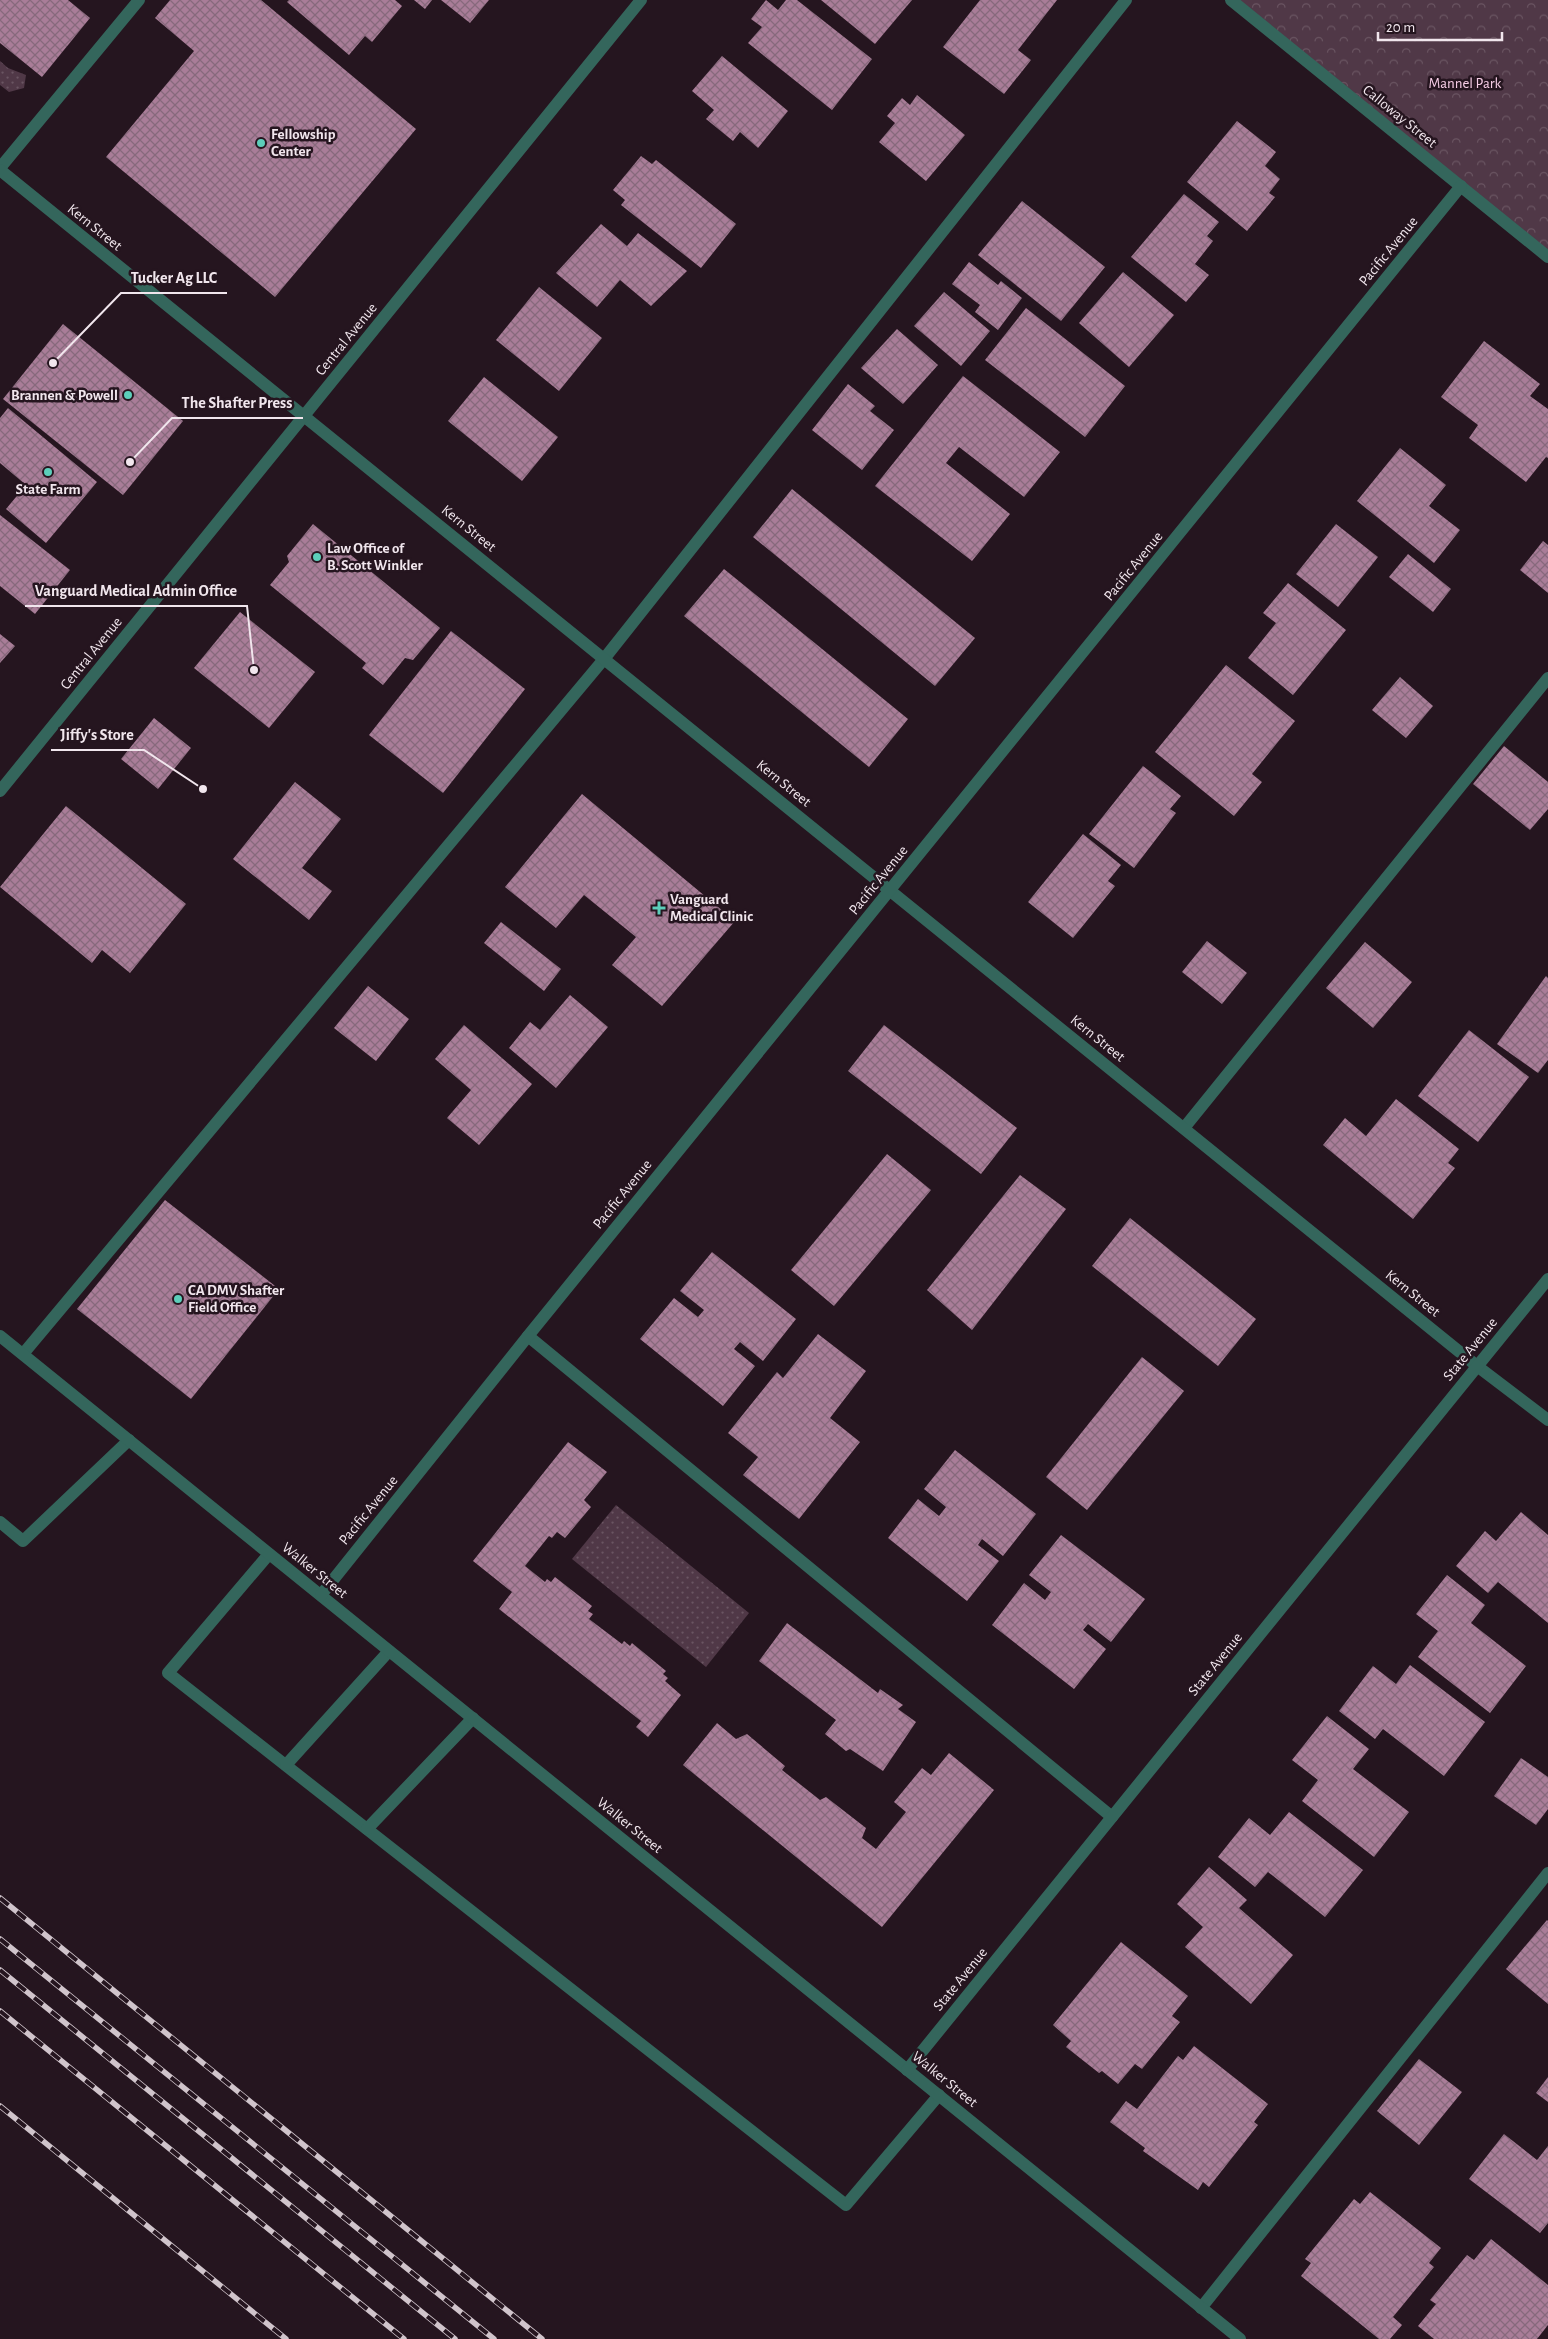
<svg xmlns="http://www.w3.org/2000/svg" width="1548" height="2339" font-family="'Alegreya Sans',sans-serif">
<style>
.grass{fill:url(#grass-dots)}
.park{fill:url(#park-crowns)}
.building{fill:url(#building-cross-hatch)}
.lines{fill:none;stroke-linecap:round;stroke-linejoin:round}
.service{stroke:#34665c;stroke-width:12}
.minor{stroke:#34665c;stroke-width:12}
.tertiary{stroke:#34665c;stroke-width:12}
.rail-casing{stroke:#d0c4cb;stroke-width:5.5}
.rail{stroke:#25151f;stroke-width:4;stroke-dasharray:11;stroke-linecap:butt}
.poi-dot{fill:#5cceba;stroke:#25151f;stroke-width:2}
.labels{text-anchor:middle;stroke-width:5;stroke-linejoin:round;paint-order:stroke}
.park-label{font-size:15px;fill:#f7cde6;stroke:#25151f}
.street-label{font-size:15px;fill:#f1e6ed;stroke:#25151f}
.poi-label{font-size:15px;font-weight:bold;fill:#f1e6ed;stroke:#25151f;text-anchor:start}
.leader{fill:none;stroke:#f1e6ed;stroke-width:2}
.callout-dot{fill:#f1e6ed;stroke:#25151f;stroke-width:2}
.callout-label{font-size:16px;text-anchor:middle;font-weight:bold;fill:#f1e6ed;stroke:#25151f;stroke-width:5;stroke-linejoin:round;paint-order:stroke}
</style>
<defs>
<pattern id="grass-dots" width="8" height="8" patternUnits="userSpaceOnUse" patternTransform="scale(1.25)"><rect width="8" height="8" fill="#503847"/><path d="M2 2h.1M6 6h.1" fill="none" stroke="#6a5562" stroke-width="1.8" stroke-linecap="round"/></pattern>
<pattern id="park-crowns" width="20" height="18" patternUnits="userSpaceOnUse" patternTransform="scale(1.25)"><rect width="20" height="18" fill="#503847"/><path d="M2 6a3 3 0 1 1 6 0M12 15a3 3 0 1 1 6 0" fill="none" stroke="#6a5562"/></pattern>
<pattern id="building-cross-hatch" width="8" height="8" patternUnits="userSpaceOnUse" patternTransform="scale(1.25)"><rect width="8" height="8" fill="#a97d98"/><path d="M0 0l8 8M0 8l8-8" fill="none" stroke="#87697c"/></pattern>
</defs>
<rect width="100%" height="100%" fill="#25151f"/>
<!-- grass -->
<g class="grass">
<path d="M0,61L8,68L26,75L24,88L9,92L0,85Z"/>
<path d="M616,1505L749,1613L706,1667L572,1559Z"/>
</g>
<!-- park -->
<path class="park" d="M1231,0H1548V257Z"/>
<!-- building -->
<g class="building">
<path d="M0,0H68L90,18L42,77L0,43Z"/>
<path d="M170,0H261L416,129L275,297L106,157L194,51L155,18Z"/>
<path d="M289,0H395L402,6L372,42L365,36L349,55L287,2Z"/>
<path d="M414,0H432L425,9Z"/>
<path d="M441,0H489L470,23Z"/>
<path d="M766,0L778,10L786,0H797L872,59L832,110L748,43L762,27L751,19Z"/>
<path d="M821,0H912L875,44Z"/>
<path d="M980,0H1057L1018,50L1031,60L1004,94L943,47Z"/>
<path d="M722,56L788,111L758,148L740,132L733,141L706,119L714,110L692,91Z"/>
<path d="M917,95L965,135L926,181L879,142L895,123L887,116L902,98L910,105Z"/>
<path d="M1237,121L1276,152L1265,166L1280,179L1269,193L1275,197L1247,231L1187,182Z"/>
<path d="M641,156L652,164L656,160L736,224L701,268L621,205L625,200L613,190Z"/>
<path d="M1184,194L1219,222L1207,236L1213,241L1195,264L1209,275L1186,302L1131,257Z"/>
<path d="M1022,201L1105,267L1061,321L978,255Z"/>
<path d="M601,224L627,246L638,233L687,271L651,306L620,280L597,307L556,273Z"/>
<path d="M969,262L998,285L1001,281L1022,298L998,330L975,312L980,305L952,284Z"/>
<path d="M1123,272L1174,315L1129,367L1079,323Z"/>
<path d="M539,287L602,338L559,391L496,340Z"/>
<path d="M944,292L990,331L961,366L914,326Z"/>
<path d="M1026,308L1125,386L1085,437L985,360Z"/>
<path d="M63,324L183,421L123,495L3,399Z"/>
<path d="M897,329L938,365L903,404L861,368Z"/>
<path d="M1484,341L1540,384L1530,396L1548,409V458L1546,457L1526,482L1469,438L1478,425L1441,397Z"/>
<path d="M963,376L1060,452L1024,497L959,447L946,463L1010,514L972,561L875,486Z"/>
<path d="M484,377L558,437L522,481L448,421Z"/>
<path d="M848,384L875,406L870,411L894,430L862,470L812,430Z"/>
<path d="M8,408L97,482L46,543L6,509L26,485L0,463V418Z"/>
<path d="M1400,448L1446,485L1429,506L1460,530L1434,563L1357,501Z"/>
<path d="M792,489L975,638L935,686L753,537Z"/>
<path d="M0,515L70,570L35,614L0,586Z"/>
<path d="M313,524L440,628L413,660L405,658L383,685L362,668L366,663L270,585L289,562L287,556Z"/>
<path d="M1336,524L1378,557L1338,607L1296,574Z"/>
<path d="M1543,541L1548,545V593L1520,570Z"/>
<path d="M1408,554L1451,589L1433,612L1389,577Z"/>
<path d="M724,569L908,719L869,767L684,616Z"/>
<path d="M1288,583L1346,630L1293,695L1248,658L1276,623L1263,613Z"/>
<path d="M240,612L315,672L269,728L194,668Z"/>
<path d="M451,631L525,689L443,793L369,735Z"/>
<path d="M0,634L15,646L0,663Z"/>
<path d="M1226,665L1295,721L1252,774L1262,782L1234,816L1155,752Z"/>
<path d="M1400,677L1433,706L1406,738L1372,710Z"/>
<path d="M154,718L191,748L158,789L121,759Z"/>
<path d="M1504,746L1548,782V809L1530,830L1473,784Z"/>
<path d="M1143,766L1181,796L1170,809L1176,813L1134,868L1089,834Z"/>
<path d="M295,782L341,819L302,868L332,891L309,920L233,859Z"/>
<path d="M582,794L735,921L662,1006L612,965L636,937L584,895L556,928L505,887Z"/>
<path d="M66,806L186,904L130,973L102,950L92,963L0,887Z"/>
<path d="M1083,834L1121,865L1108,881L1115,886L1073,938L1028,902Z"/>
<path d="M501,922L561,969L544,991L484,943Z"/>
<path d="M1207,941L1247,973L1222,1004L1182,972Z"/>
<path d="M1365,942L1412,982L1373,1028L1326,988Z"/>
<path d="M1546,976L1548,978V1060L1538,1073L1497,1044Z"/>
<path d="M368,986L409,1019L376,1061L334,1028Z"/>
<path d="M570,995L608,1027L556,1088L509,1048L530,1022L540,1030Z"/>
<path d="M464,1025L532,1084L479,1145L447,1118L471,1090L435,1059Z"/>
<path d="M884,1025L1017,1128L981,1174L848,1071Z"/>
<path d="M1469,1030L1529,1077L1478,1142L1418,1096Z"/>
<path d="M1396,1099L1459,1149L1448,1163L1455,1168L1413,1219L1323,1145L1345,1118L1366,1136Z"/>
<path d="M887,1154L931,1190L834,1306L791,1270Z"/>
<path d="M1020,1175L1066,1209L972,1330L927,1290Z"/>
<path d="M165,1200L279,1289L191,1399L77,1309Z"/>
<path d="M1130,1218L1256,1319L1218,1366L1092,1266Z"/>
<path d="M712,1252L796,1319L763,1361L740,1342L734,1349L755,1366L723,1406L640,1339L674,1298L698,1317L704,1310L680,1291Z"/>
<path d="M818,1334L866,1371L830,1418L860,1442L799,1519L743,1475L758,1457L728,1433L777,1372L783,1378Z"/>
<path d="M1142,1357L1184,1391L1087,1510L1046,1477Z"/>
<path d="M568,1442L607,1472L584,1500L591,1507L565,1538L557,1532L552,1538L549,1536L525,1566L545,1582L547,1579L551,1582L555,1577L592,1606L588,1611L593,1614L589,1619L622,1644L624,1641L630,1646L632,1643L666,1671L663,1674L668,1678L665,1681L681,1695L648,1737L636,1727L641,1721L499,1609L512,1592L473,1561Z"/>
<path d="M955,1450L1036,1514L1003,1556L982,1539L978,1545L999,1561L967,1601L888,1538L918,1499L939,1516L946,1507L924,1489Z"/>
<path d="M1521,1512L1548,1535V1623L1498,1582L1488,1593L1456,1566L1485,1531L1496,1541Z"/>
<path d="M1061,1535L1145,1599L1111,1642L1088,1624L1083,1630L1106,1649L1074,1689L992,1625L1024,1583L1045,1600L1051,1592L1029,1575Z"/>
<path d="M1447,1575L1485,1605L1471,1623L1526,1666L1490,1713L1418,1657L1438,1631L1416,1614Z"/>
<path d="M787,1623L878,1693L880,1689L903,1705L898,1709L916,1722L883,1771L850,1749L846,1751L825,1734L836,1720L759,1661Z"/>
<path d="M1410,1665L1485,1722L1444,1776L1383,1729L1375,1739L1339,1711L1373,1666L1396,1684Z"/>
<path d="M1327,1716L1369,1749L1353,1769L1409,1812L1374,1857L1302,1801L1318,1780L1292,1760Z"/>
<path d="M717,1723L736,1739L747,1734L785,1766L782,1770L820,1800L826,1797L866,1828L862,1838L876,1849L906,1812L894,1802L922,1768L931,1775L949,1753L994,1790L882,1927L683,1765Z"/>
<path d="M1521,1758L1548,1777V1809L1536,1825L1494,1796Z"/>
<path d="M1289,1812L1363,1870L1325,1917L1268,1872L1255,1887L1218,1857L1249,1818L1270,1835Z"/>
<path d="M1209,1867L1247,1900L1239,1908L1293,1955L1251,2004L1185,1947L1203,1927L1177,1904Z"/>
<path d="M1547,1920L1548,1921V2004L1506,1969Z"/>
<path d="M1121,1942L1188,1996L1172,2016L1180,2022L1142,2069L1135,2064L1118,2084L1102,2071L1099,2073L1066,2047L1071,2041L1053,2025Z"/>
<path d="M1194,2046L1268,2104L1254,2122L1258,2125L1209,2187L1203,2182L1198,2190L1143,2151L1145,2148L1110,2122L1126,2101L1137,2109L1178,2056L1183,2060Z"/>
<path d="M1419,2059L1462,2092L1419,2145L1377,2111Z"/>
<path d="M1548,2077V2102L1536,2093Z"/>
<path d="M1504,2134L1537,2160L1548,2146V2223L1540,2233L1469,2179Z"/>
<path d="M1370,2192L1441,2248L1429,2263L1434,2267L1393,2317L1402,2325L1390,2339H1379L1301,2276L1311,2263L1305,2259L1354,2199L1360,2204Z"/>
<path d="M1491,2239L1548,2285V2325L1537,2339H1434L1418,2326L1436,2304L1430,2300L1467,2255L1474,2260Z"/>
</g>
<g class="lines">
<!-- service -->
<g class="service">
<path d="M0,168L139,0"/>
<path d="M1184,1128L1548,678"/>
<path d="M528,1336L1112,1817"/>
<path d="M23,1354L604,659L1126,0"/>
<path d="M0,1522L23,1541L129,1440"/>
<path d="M269,1554L168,1673L846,2205L939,2095"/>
<path d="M286,1765L389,1651"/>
<path d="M367,1829L473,1718"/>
<path d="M1201,2308L1548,1873"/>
</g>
<!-- minor -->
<g class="minor">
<path d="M1231,0L1548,257"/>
<path d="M0,170L1477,1366L1548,1420"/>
<path d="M0,1336L1240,2339"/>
<path d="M321,1595L528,1336L1461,186"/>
<path d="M907,2070L1548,1279"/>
</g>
<!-- tertiary -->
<path class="tertiary" d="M0,791L641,0"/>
<!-- rail casing -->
<g class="rail-casing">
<g id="rail">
<path d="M0,1898L542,2339"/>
<path d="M0,1939L494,2339"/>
<path d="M0,1970L455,2339"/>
<path d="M0,2011L404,2339"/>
<path d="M0,2106L286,2339"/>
</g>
</g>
<!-- rail -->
<use href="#rail" class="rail"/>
</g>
<!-- markers -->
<g class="poi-dot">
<circle cx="261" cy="143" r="5"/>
<circle cx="128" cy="395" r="5"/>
<circle cx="48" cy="472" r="5"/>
<circle cx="317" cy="557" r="5"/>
<path d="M656.5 900.5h5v5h5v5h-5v5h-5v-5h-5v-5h5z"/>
<circle cx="178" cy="1299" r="5"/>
</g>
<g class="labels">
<!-- park labels -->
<g class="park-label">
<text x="1465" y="88">Mannel Park</text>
</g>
<!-- street labels -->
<g class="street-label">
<text transform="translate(1400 116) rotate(39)" y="5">Calloway Street</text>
<text transform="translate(95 227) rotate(39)" y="5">Kern Street</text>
<text transform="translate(1388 251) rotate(-51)" y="5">Pacific Avenue</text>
<text transform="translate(346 339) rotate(-51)" y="5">Central Avenue</text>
<text transform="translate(469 528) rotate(39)" y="5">Kern Street</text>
<text transform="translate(1133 566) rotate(-51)" y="5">Pacific Avenue</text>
<text transform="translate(91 653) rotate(-51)" y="5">Central Avenue</text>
<text transform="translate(784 783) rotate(39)" y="5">Kern Street</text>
<text transform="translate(878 880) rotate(-51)" y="5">Pacific Avenue</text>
<text transform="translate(1098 1038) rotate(39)" y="5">Kern Street</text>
<text transform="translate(622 1194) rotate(-51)" y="5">Pacific Avenue</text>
<text transform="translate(1413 1293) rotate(39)" y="5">Kern Street</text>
<text transform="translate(1470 1349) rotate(-51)" y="5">State Avenue</text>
<text transform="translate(368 1510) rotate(-51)" y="5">Pacific Avenue</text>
<text transform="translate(315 1570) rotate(39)" y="5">Walker Street</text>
<text transform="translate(1215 1664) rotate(-51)" y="5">State Avenue</text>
<text transform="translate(630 1825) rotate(39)" y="5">Walker Street</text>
<text transform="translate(960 1979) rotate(-51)" y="5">State Avenue</text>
<text transform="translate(945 2079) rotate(39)" y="5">Walker Street</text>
</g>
<!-- poi labels -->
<g class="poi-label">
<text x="271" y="139">Fellowship<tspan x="271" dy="17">Center</tspan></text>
<text x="118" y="400" text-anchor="end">Brannen &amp; Powell</text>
<text x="48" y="494" text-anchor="middle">State Farm</text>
<text x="327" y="553">Law Office of<tspan x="327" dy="17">B. Scott Winkler</tspan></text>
<text x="670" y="904">Vanguard<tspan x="670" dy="17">Medical Clinic</tspan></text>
<text x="188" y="1295">CA DMV Shafter<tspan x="188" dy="17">Field Office</tspan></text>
</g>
</g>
<!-- callouts -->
<path class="leader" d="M53 363L121 293H227M130 462L172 418H303M254 670L247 606H25M203 789L144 750H51"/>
<g class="callout-dot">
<circle cx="53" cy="363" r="5"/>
<circle cx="130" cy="462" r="5"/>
<circle cx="254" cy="670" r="5"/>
<circle cx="203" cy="789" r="5"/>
</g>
<g class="callout-label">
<text x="174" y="283">Tucker Ag LLC</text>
<text x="237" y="408">The Shafter Press</text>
<text x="136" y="596">Vanguard Medical Admin Office</text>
<text x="97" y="740">Jiffy's Store</text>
</g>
<!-- scale -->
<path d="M1378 32v8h124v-8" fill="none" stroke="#f1e6ed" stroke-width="2.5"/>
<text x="1386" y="32" font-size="15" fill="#f1e6ed" stroke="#25151f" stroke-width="4" paint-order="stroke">20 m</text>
</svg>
